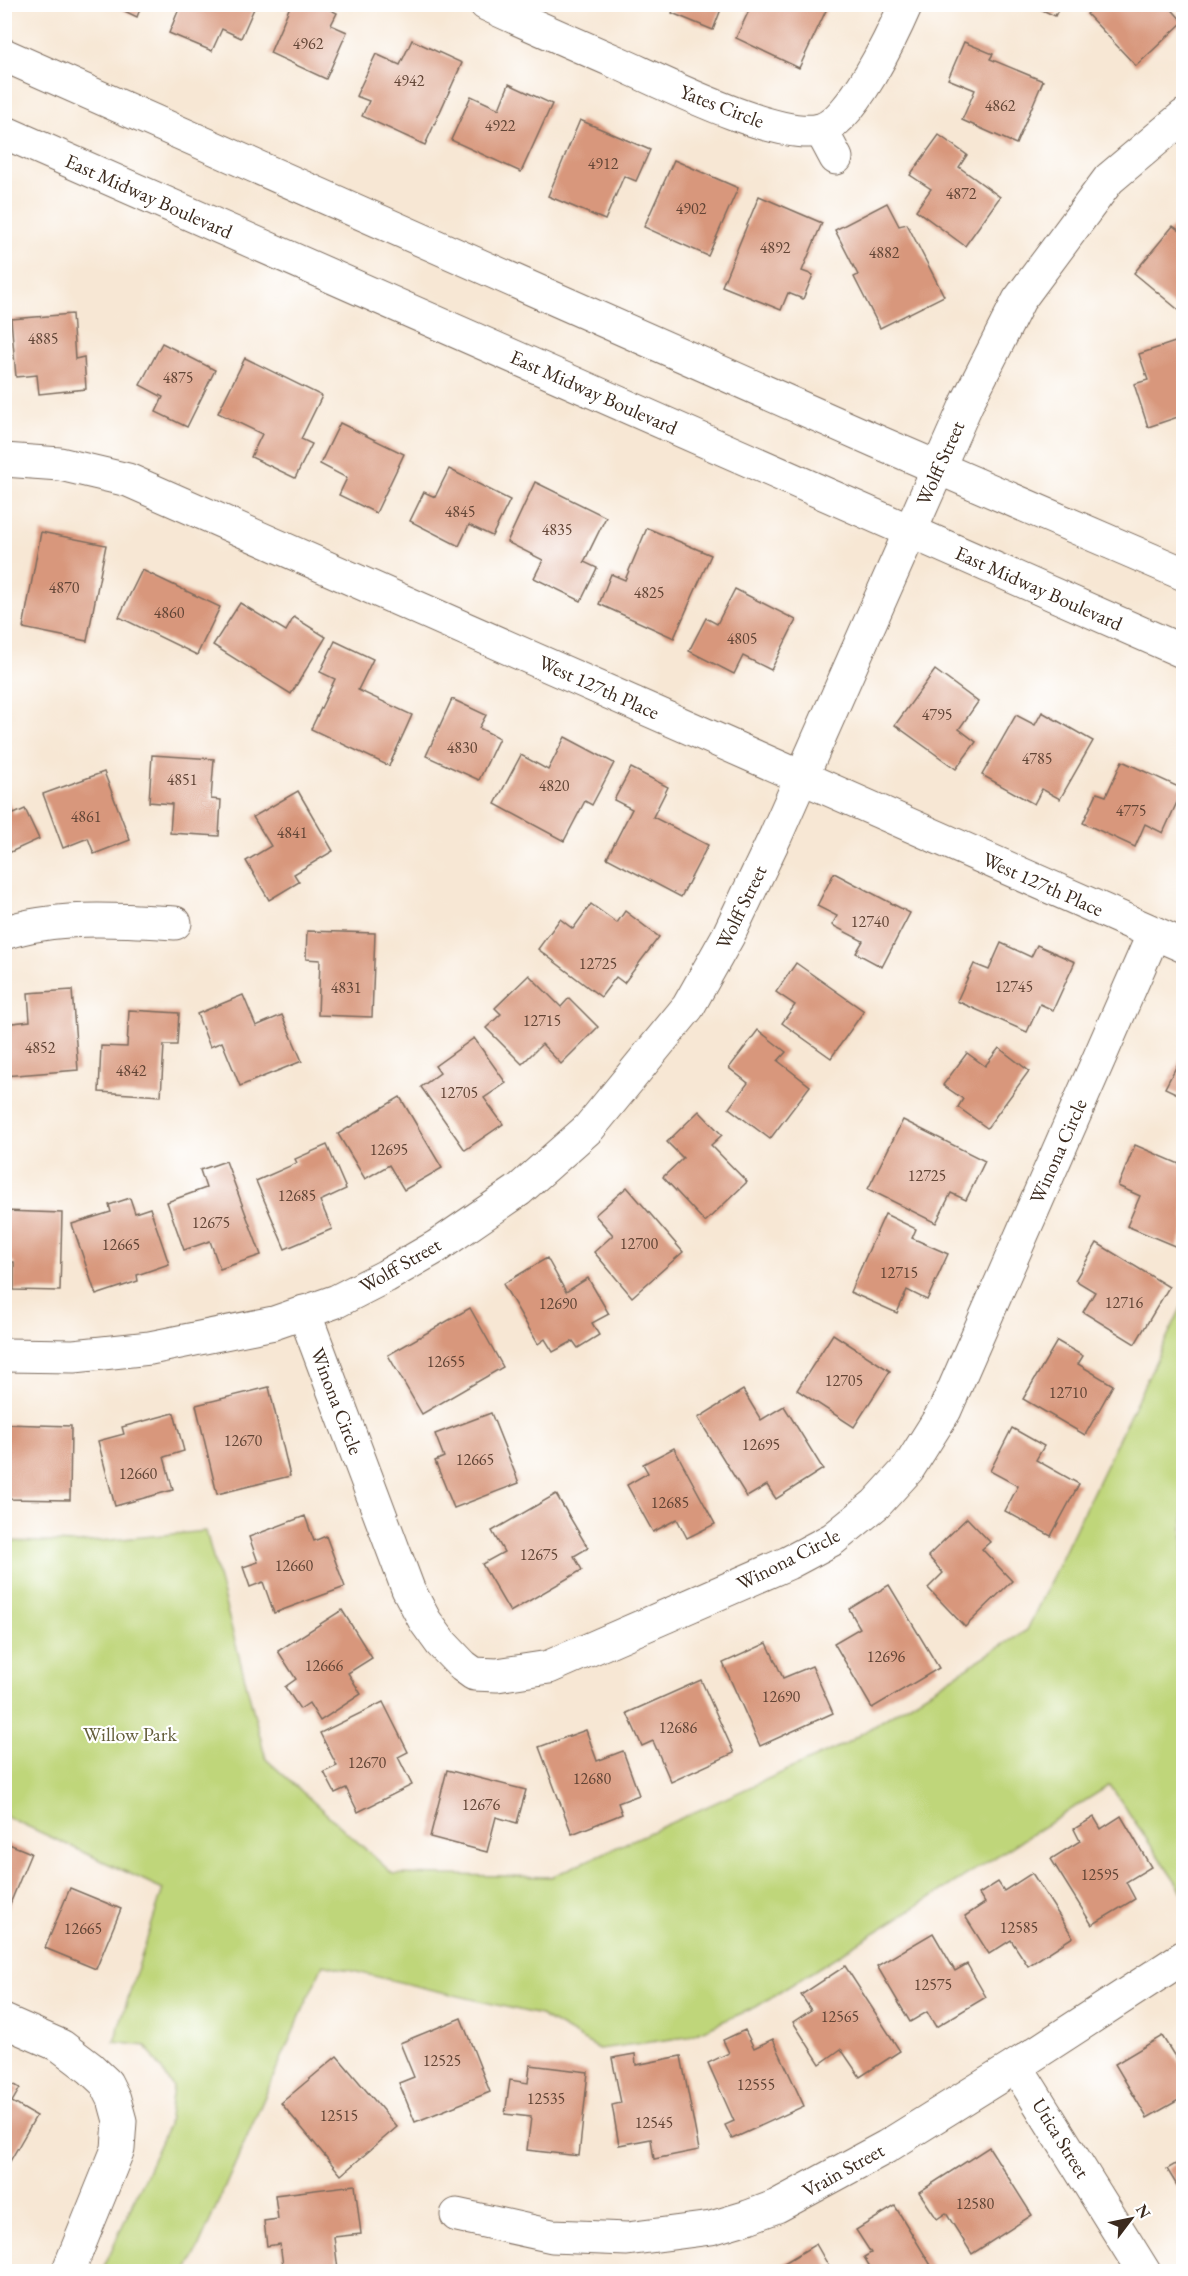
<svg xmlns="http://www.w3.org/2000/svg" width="1188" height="2276" font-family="'EB Garamond',serif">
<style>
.green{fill:#bfd67a;stroke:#7d804c;stroke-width:1.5}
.building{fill:#d8977c}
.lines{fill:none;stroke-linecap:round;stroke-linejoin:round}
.minor-casing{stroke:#7d6c5e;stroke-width:35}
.major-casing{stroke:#7d6c5e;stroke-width:35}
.minor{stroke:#fff;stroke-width:33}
.major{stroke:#fff;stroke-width:33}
.labels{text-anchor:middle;stroke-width:4.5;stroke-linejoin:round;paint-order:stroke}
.number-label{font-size:16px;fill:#624536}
.street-label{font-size:20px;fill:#3b2a1e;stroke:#fff}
.park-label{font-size:20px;fill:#635e3a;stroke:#fff}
</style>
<rect width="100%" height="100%" fill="#fff"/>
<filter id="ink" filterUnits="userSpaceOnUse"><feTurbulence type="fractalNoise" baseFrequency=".0167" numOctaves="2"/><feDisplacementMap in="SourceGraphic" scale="12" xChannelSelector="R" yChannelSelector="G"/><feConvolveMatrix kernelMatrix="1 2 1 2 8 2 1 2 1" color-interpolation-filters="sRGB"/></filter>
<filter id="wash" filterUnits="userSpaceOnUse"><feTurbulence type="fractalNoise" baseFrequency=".008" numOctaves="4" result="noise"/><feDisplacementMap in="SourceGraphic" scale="24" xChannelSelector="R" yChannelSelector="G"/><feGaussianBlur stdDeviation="1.35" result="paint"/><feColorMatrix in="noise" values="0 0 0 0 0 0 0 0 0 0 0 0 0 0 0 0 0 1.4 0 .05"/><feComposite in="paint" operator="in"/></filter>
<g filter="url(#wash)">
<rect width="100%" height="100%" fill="#f7e7d4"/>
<!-- green -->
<path class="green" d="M1183,1304V1893L1110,1785L756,2007L687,2037L599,2049L540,2015L323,1964L188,2271H102L168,2125L173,2087L146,2046L114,2042L163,1889L5,1816V1541L79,1543L206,1531L266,1759L393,1874L551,1877L845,1744L1027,1630Z"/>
<g id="blocks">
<!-- building -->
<g class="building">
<path d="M110,4H142L137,17Z"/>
<path d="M181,4H256L241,38L222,29L212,51L169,33Z"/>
<path d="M291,4H318L337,13L331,25L347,32L326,79L270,53Z"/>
<path d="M675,4H723L713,30L672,13Z"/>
<path d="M752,4H829L799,68L736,38Z"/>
<path d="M1030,4H1061L1055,16Z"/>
<path d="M1097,4H1167L1183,22L1136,66L1087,14Z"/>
<path d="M412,40L462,63L425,145L362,116L369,101L356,96L376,54L400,65Z"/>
<path d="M964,42L993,54L990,59L1043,81L1016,144L962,120L975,90L948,79Z"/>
<path d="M509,84L552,104L521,172L451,140L471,96L499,109Z"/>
<path d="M580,120L650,150L636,181L624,176L605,220L548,196Z"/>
<path d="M939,135L967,155L959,167L1000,197L965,246L916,210L931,189L910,175Z"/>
<path d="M674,160L738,188L708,256L644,227Z"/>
<path d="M759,196L822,223L802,271L813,275L803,299L788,293L781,310L722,286Z"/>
<path d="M887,203L899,226L907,224L944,296L880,328L854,277L858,275L835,230Z"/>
<path d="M1173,226L1184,234V309L1181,312L1134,273Z"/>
<path d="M72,314L75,359L84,357L86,389L39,394L37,375L16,377L11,319Z"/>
<path d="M1184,339V415L1148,427L1134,384L1148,380L1139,354Z"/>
<path d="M162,343L215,370L187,427L156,412L163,397L140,385Z"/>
<path d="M245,358L322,396L301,439L312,444L295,478L251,457L262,434L218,413Z"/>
<path d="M340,423L404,454L376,513L339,495L347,478L320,464Z"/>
<path d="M449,469L510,500L492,536L469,525L459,546L410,521L424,492L435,497Z"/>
<path d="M535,482L606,517L584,562L597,568L581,601L534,578L543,560L507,542Z"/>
<path d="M647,528L711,555L674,638L599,604L611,574L625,580Z"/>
<path d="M41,532L106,545L87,641L23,628Z"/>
<path d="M142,570L220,607L197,655L119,617Z"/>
<path d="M735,589L796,620L771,670L743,656L734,674L689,651L706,618L717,624Z"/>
<path d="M240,603L286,631L294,617L326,637L291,694L213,645Z"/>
<path d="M335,641L373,659L358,690L412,715L389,766L311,729L335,679L320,672Z"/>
<path d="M935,670L978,702L959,729L976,742L956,769L895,725Z"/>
<path d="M452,699L486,715L479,728L499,738L479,780L426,756Z"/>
<path d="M1042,712L1093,741L1060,799L1042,789L1034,804L982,775L1016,715L1035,725Z"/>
<path d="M565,737L614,763L592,805L585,801L564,841L495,804L521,755L548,770Z"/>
<path d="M152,755L214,759L211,799L221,800L219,836L170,833L172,804L149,802Z"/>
<path d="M1122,761L1183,789L1163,833L1145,824L1135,847L1083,823L1097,793L1106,796Z"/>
<path d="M631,768L668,787L653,817L708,845L681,897L607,858L632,809L614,800Z"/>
<path d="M104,772L130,840L94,854L88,838L63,848L43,794Z"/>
<path d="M298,791L333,851L294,874L299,882L269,900L246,861L271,846L253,817Z"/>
<path d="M4,792L14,814L25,809L39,839L4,855Z"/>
<path d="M834,873L910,913L882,967L856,953L863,941L832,925L837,916L817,906Z"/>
<path d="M591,904L617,923L625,911L659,937L624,983L616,977L601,997L538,949L560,919L573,929Z"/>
<path d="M307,931L375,933L372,1017L318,1015L320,960L306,959Z"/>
<path d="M1001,943L1031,957L1037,945L1075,962L1053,1010L1040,1004L1027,1032L957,1001L974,964L989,970Z"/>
<path d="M796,963L864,1011L831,1058L782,1023L795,1005L776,992Z"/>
<path d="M529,975L561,1007L569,998L598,1027L561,1064L542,1044L522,1064L486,1028L501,1014L495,1008Z"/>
<path d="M72,990L78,1070L4,1076V1024L30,1021L28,993Z"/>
<path d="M243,995L256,1026L282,1015L302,1061L240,1086L222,1042L210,1047L197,1014Z"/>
<path d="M129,1010L179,1013L177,1045H164L161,1096L99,1092L101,1046L127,1047Z"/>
<path d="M758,1030L786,1052L778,1061L810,1086L770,1139L729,1108L748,1083L729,1068Z"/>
<path d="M474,1038L506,1083L484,1098L503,1124L465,1150L421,1087L440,1073L435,1066Z"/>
<path d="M999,1048L1029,1071L987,1128L958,1107L963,1099L943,1085L967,1053L985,1066Z"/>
<path d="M1184,1052V1097L1165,1088Z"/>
<path d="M400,1097L442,1168L404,1190L389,1165L365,1179L338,1134Z"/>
<path d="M699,1111L722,1135L711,1145L747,1182L705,1222L663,1177L683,1158L667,1142Z"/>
<path d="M903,1120L985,1161L966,1200L951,1193L936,1223L868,1189Z"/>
<path d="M327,1145L346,1189L320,1201L332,1229L285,1249L256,1181L297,1163L295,1159Z"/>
<path d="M1135,1145L1184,1166V1231L1177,1247L1127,1226L1140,1196L1118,1186Z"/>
<path d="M226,1161L261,1255L220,1269L210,1241L184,1250L167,1202L206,1188L200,1170Z"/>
<path d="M627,1187L683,1252L632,1297L594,1252L613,1235L595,1215Z"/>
<path d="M130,1198L135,1213L150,1208L169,1264L137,1275L138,1281L96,1295L72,1224L111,1212L109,1205Z"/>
<path d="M4,1211L62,1213L60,1291L14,1290V1262H4Z"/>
<path d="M885,1214L916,1229L912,1238L948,1254L927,1300L907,1290L897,1313L850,1292Z"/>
<path d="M1097,1243L1169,1287L1135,1344L1083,1312L1095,1292L1075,1280Z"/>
<path d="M547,1258L566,1292L588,1278L609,1314L592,1323L599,1335L578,1348L573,1341L553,1352L545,1339L538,1344L503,1284Z"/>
<path d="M470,1308L503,1367L422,1414L388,1355Z"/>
<path d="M833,1334L890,1371L854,1427L797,1390Z"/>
<path d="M1057,1341L1083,1356L1078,1364L1113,1385L1085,1435L1023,1399Z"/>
<path d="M269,1387L290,1476L217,1494L196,1405Z"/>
<path d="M743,1390L761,1420L784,1406L823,1469L776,1499L767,1485L747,1497L698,1418Z"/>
<path d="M174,1413L184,1451L164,1457L173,1490L115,1506L98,1441L124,1434L122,1427Z"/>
<path d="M491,1413L519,1483L454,1508L435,1461L444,1457L435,1434Z"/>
<path d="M4,1424L71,1426L70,1500L4,1499Z"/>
<path d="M1012,1428L1044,1446L1036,1460L1079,1484L1051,1536L1005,1511L1018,1486L990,1471Z"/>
<path d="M674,1448L715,1524L687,1538L677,1519L653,1532L627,1485L648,1473L643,1464Z"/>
<path d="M556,1494L588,1548L574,1556L582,1570L510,1612L482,1564L504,1552L492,1531Z"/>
<path d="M305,1516L314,1541L326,1536L345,1587L274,1613L263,1582L250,1587L243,1567L258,1562L249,1537Z"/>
<path d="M967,1518L990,1542L982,1549L1012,1581L965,1627L928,1588L943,1573L928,1556Z"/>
<path d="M889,1585L939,1668L872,1708L834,1643L860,1628L849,1609Z"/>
<path d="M342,1610L372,1658L348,1673L361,1694L320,1721L309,1703L300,1709L285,1687L296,1679L278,1651Z"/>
<path d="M767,1643L783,1678L812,1666L833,1713L760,1746L723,1663Z"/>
<path d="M701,1680L734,1753L671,1782L653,1741L642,1746L627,1713Z"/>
<path d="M383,1702L408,1752L398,1757L412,1785L358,1812L346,1788L335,1793L324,1772L337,1766L320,1733Z"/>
<path d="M586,1730L597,1761L623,1751L639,1795L618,1803L622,1814L572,1834L539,1747Z"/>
<path d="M447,1770L526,1790L517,1823L496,1817L487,1852L430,1837Z"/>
<path d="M1121,1816L1151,1867L1126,1882L1135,1899L1092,1925L1051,1859L1080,1841L1074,1829L1094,1817L1101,1829Z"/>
<path d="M4,1842L31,1853L5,1916H4Z"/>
<path d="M1032,1873L1073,1937L1028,1966L1011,1940L989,1954L965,1916L985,1903L979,1894L998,1882L1004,1891Z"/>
<path d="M70,1888L121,1909L96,1969L45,1948Z"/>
<path d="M933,1933L955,1971L967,1964L986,1997L936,2027L927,2012L910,2022L877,1966Z"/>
<path d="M845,1966L900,2051L860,2077L841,2049L820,2064L793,2022L811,2010L801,1995Z"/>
<path d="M461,2018L490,2092L415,2122L399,2083L414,2077L400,2043Z"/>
<path d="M745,2030L754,2048L773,2039L804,2106L732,2139L725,2125L734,2121L708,2063L729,2053L723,2040Z"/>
<path d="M1162,2036L1184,2071V2097L1147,2118L1115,2064Z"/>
<path d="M635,2054L636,2065L681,2056L699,2150L654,2159L651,2139L619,2145L612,2105L621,2103L612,2058Z"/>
<path d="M337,2056L397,2127L341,2175L281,2103Z"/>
<path d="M530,2065L588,2072L579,2156L527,2150L531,2117L505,2114L510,2080L528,2083Z"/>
<path d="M4,2079L20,2088L12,2102L36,2116L9,2163L4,2160Z"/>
<path d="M989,2147L1032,2215L972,2254L946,2213L937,2219L919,2192Z"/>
<path d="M1184,2159V2197L1167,2169Z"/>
<path d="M355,2185L361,2234L334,2237L338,2270L284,2272L280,2244L267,2246L264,2221L278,2219L275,2195Z"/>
<path d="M895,2206L932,2267L924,2272H873L864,2257L871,2253L856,2230Z"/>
<path d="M816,2244L832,2272H769Z"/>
</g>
</g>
</g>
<g filter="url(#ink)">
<use href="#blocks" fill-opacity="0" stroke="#7d6c5e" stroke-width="1.5"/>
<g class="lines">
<!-- minor casing -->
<g class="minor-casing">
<g id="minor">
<path d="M486,4C531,25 577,45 623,65C665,84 777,140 820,130C852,122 893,34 906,4"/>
<path d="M821,130L836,158"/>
<path d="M4,460L60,464L128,480L1184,946"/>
<path d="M4,933C56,915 122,920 175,923"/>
<path d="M304,1312L408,1589L425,1621L441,1643L463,1666L474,1674L497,1675L549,1667L788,1563L833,1539L876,1504L908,1469L945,1410L1154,933"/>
<path d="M4,1355L74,1356L150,1348L274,1323L337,1301L386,1276L436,1247L519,1190L589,1128L688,1007L728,936L776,835L967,403L1019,300L1109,179L1184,116"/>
<path d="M4,2021L61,2046L90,2068L106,2083L114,2099L120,2121L118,2149L68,2272"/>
<path d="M1016,2066L1144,2272"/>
<path d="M457,2215L552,2236L627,2239L711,2228L748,2217L777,2206L886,2147L1016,2066L1184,1957"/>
</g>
</g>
<!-- major casing -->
<g class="major-casing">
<g id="major">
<path d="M4,55L876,441L1184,574"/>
<path d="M4,132L1184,652"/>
</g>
</g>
<!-- minor -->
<use href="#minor" class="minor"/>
<!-- major -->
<use href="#major" class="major"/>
</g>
</g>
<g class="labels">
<!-- number labels -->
<g class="number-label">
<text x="308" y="49">4962</text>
<text x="409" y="86">4942</text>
<text x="1000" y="111">4862</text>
<text x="500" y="131">4922</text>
<text x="603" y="169">4912</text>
<text x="961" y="199">4872</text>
<text x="691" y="214">4902</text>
<text x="775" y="253">4892</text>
<text x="884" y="258">4882</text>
<text x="43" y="344">4885</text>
<text x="178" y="383">4875</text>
<text x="460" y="517">4845</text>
<text x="557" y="535">4835</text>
<text x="64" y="593">4870</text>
<text x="649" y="598">4825</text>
<text x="169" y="618">4860</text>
<text x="742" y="644">4805</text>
<text x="937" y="720">4795</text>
<text x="462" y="753">4830</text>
<text x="1037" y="764">4785</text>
<text x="182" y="785">4851</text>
<text x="554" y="791">4820</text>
<text x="1131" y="816">4775</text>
<text x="86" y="822">4861</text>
<text x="292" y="838">4841</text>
<text x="870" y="927">12740</text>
<text x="598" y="969">12725</text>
<text x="1014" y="992">12745</text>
<text x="346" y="993">4831</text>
<text x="542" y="1026">12715</text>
<text x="40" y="1053">4852</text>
<text x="131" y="1076">4842</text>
<text x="459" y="1098">12705</text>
<text x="389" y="1155">12695</text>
<text x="927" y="1181">12725</text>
<text x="297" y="1201">12685</text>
<text x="211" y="1228">12675</text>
<text x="639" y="1249">12700</text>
<text x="121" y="1250">12665</text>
<text x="899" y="1278">12715</text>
<text x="1124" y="1308">12716</text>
<text x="558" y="1309">12690</text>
<text x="446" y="1367">12655</text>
<text x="844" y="1386">12705</text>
<text x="1068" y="1398">12710</text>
<text x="243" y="1446">12670</text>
<text x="761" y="1450">12695</text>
<text x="475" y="1465">12665</text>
<text x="138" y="1479">12660</text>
<text x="670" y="1508">12685</text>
<text x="539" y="1560">12675</text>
<text x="294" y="1571">12660</text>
<text x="886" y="1662">12696</text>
<text x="324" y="1671">12666</text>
<text x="781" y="1702">12690</text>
<text x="678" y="1733">12686</text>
<text x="367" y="1768">12670</text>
<text x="592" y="1784">12680</text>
<text x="481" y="1810">12676</text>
<text x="1100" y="1880">12595</text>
<text x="1019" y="1933">12585</text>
<text x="83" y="1934">12665</text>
<text x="933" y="1990">12575</text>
<text x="840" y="2022">12565</text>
<text x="442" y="2066">12525</text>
<text x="756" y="2090">12555</text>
<text x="546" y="2104">12535</text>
<text x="339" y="2121">12515</text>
<text x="654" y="2128">12545</text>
<text x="975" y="2209">12580</text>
</g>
<!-- street labels -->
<g class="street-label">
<text transform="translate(722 106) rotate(21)" y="7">Yates Circle</text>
<text transform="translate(149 196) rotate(24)" y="7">East Midway Boulevard</text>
<text transform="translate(594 392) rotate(24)" y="7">East Midway Boulevard</text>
<text transform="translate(940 463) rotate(-66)" y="7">Wolff Street</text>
<text transform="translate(1039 588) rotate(24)" y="7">East Midway Boulevard</text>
<text transform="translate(599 687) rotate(24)" y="7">West 127th Place</text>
<text transform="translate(1043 884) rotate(24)" y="7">West 127th Place</text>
<text transform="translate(741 907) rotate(-64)" y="7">Wolff Street</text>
<text transform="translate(1058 1151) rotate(-66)" y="7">Winona Circle</text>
<text transform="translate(400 1265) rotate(-30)" y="7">Wolff Street</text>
<text transform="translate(337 1401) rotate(69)" y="7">Winona Circle</text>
<text transform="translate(788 1559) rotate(-27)" y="7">Winona Circle</text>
<text transform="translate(1061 2138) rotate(58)" y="7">Utica Street</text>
<text transform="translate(843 2170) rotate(-29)" y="7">Vrain Street</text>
</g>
<!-- park labels -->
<g class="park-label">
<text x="130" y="1741">Willow Park</text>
</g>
</g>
<!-- margin -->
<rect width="1188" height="2276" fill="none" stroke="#fff" stroke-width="24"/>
<!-- north arrow -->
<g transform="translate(1131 2219) rotate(58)" stroke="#ffffff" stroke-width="4.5" paint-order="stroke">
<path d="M0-4.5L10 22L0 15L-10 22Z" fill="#3b2a1e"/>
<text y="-9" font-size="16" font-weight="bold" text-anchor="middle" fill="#3b2a1e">N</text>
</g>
</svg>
